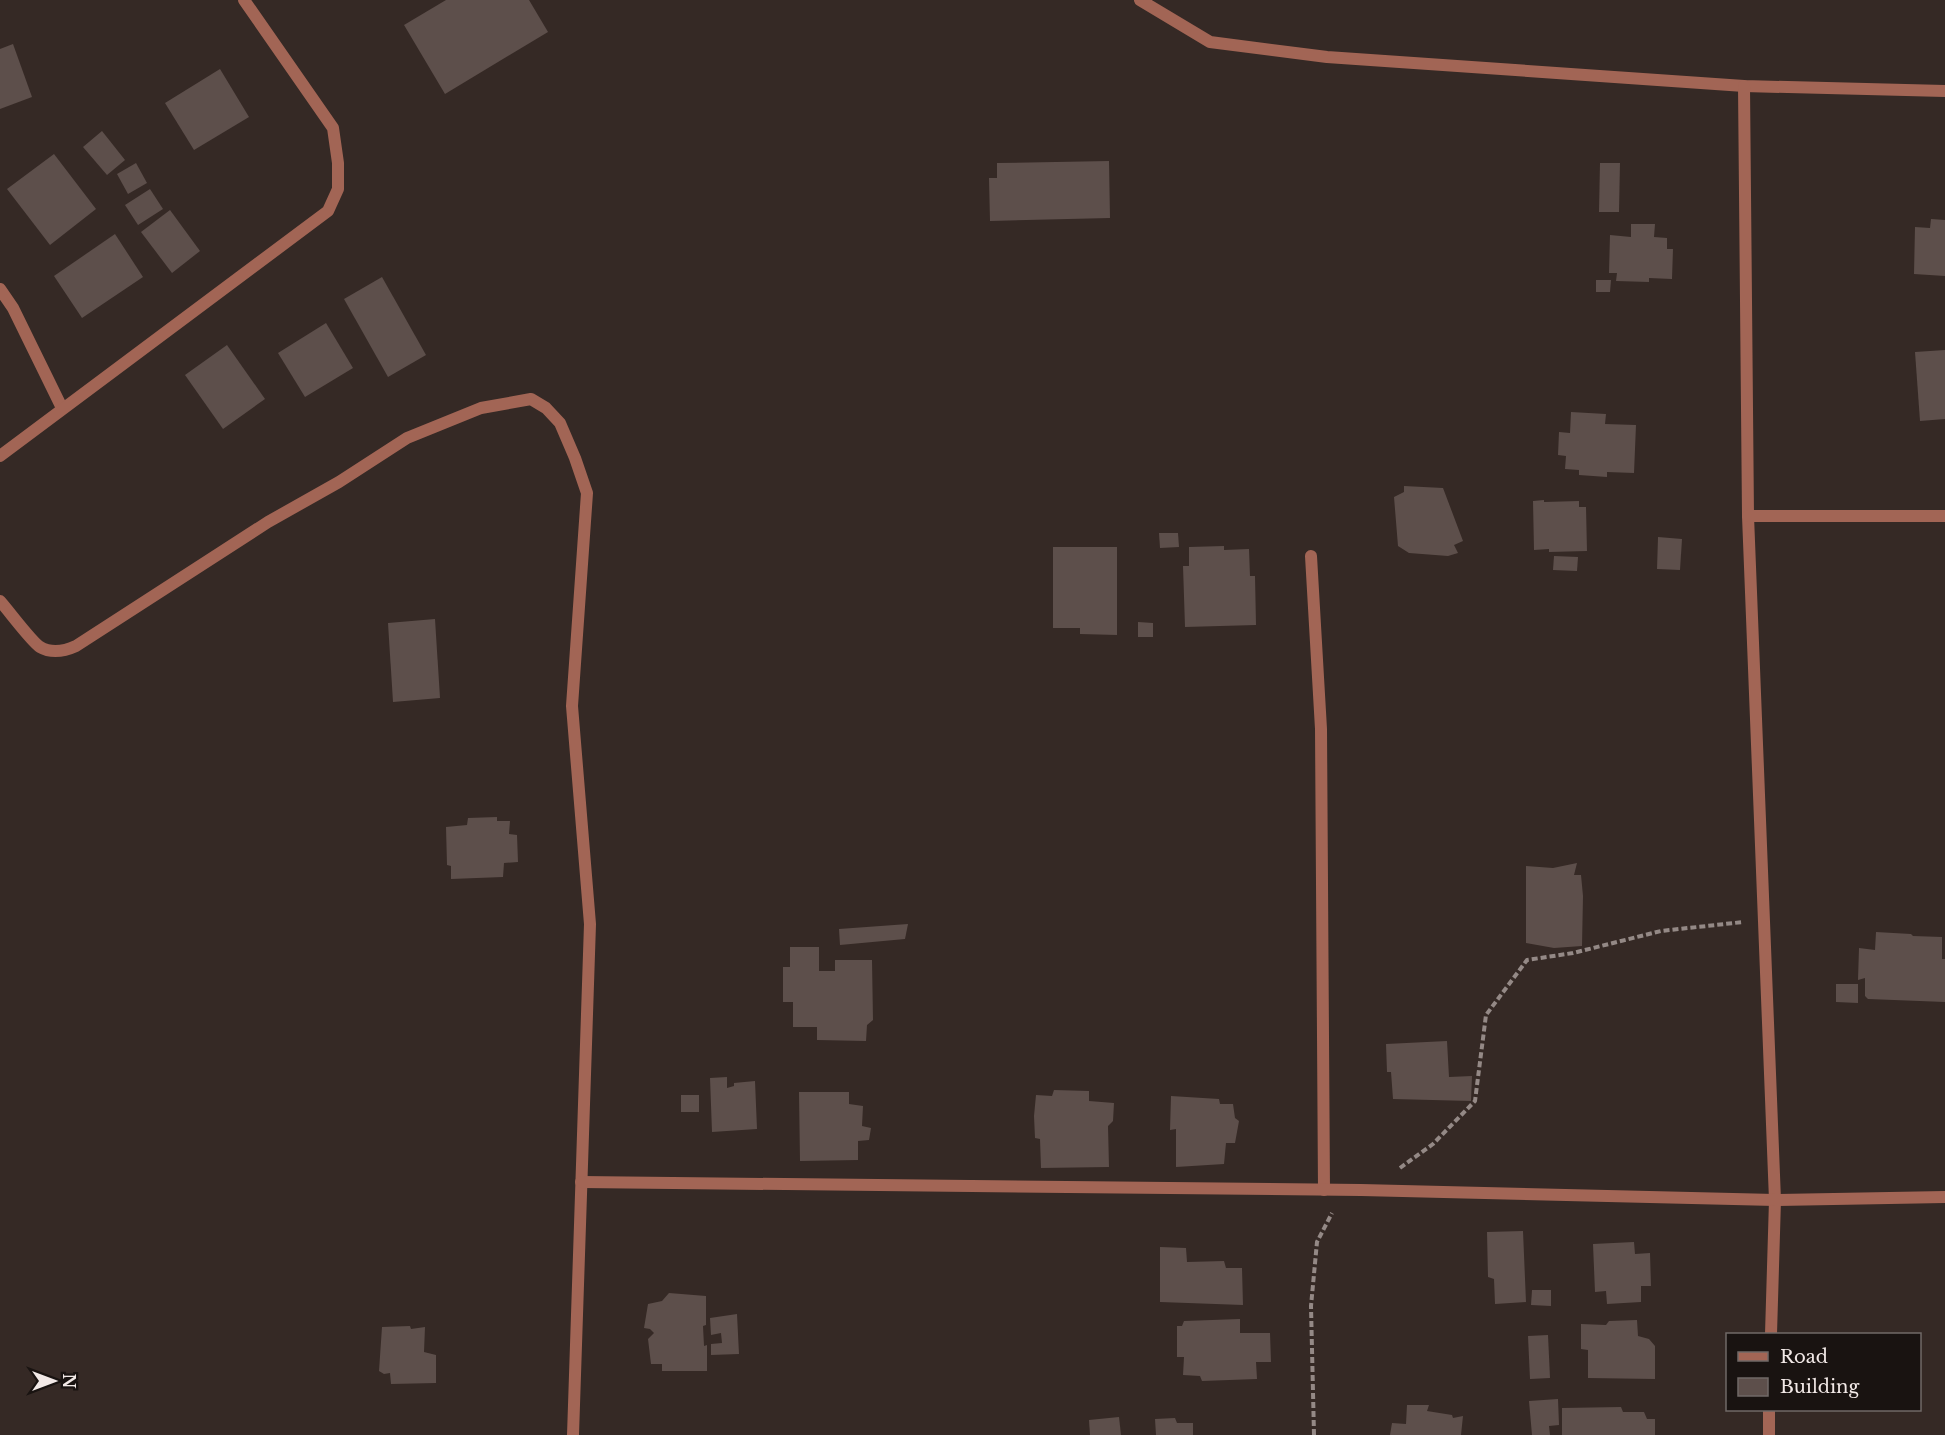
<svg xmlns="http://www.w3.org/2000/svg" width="1945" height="1435" font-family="'Libre Baskerville',serif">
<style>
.building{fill:#5d4f4b}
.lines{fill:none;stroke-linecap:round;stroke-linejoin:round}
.path{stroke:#948986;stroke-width:4;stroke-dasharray:6 3;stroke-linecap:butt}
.street{stroke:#a26555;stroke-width:12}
</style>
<rect width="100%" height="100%" fill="#352925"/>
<!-- building -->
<g class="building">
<path d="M446,0H529L548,32L445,94L404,25Z"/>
<path d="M13,44L32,97L0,109V49Z"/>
<path d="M220,69L249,117L194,150L165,103Z"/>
<path d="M102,131L125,160L107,175L83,147Z"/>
<path d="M54,154L96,209L50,245L7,189Z"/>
<path d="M1109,161L1110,218L990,221L989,178H997V163Z"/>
<path d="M136,163L147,183L128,194L117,174Z"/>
<path d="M1600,163H1620L1619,212H1599Z"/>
<path d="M150,189L163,209L138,225L125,205Z"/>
<path d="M170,210L200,251L172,273L141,232Z"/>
<path d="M1931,219L1945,220V276L1914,274L1915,227L1930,228Z"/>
<path d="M1631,224H1655L1654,237L1667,238V249H1673L1672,279L1649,278V282L1616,281L1617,273H1609L1610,235L1631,237Z"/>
<path d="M115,234L143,277L82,318L54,276Z"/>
<path d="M382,277L426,355L388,377L344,299Z"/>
<path d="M1596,280H1611L1610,292H1596Z"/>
<path d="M326,323L353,368L305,397L278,353Z"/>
<path d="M227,345L265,399L223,429L185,375Z"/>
<path d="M1945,350V419L1920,421L1915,352Z"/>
<path d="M1571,412L1606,414L1605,424L1636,425L1634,473L1607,472V477L1579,475V470L1565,469L1566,456L1558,455L1559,432L1570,433Z"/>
<path d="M1404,486L1443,488L1463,541L1454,545L1458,553L1448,556L1409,553L1398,546L1394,497L1404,492Z"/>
<path d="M1544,500V502L1579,501V507H1586L1587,551L1549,552V549L1534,550L1533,501Z"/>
<path d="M1159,533H1178L1179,547L1160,548Z"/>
<path d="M1658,537L1682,539L1680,570L1657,569Z"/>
<path d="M1224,546V550L1249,549L1250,576H1255L1256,625L1185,627L1183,566H1189V547Z"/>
<path d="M1053,547H1117V635L1080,634V628H1053Z"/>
<path d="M1554,556L1578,557L1577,571L1553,570Z"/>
<path d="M435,619L440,698L393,702L388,623Z"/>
<path d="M1138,622L1153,623V637H1138Z"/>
<path d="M497,817V821H510L509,834L517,835L518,862L504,863L503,877L451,879V866L447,865L446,827L467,825L468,818Z"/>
<path d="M1577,863L1574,875H1581L1583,896L1582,946L1554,948L1526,943V866L1553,868Z"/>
<path d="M908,924L905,939L840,945L839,929Z"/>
<path d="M1876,932L1911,934L1913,936L1942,937V959H1945V1002L1868,999L1865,996V978L1858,980L1859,948L1875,950Z"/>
<path d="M790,947H819V971H835V960H872L873,1020L867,1025L866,1041L817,1040V1027H793V1002H783V967H790Z"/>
<path d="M1836,984H1858V1003L1836,1002Z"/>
<path d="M1447,1041L1449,1077L1472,1076L1471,1101L1393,1099L1391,1072H1387L1386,1044Z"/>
<path d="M727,1077V1088L734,1086V1083L755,1081L757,1129L712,1132L710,1078Z"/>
<path d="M1054,1090L1089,1091V1101L1114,1103L1113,1121L1108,1126L1109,1167L1041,1168L1040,1139L1035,1138L1034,1116L1036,1095L1052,1096Z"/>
<path d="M799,1092H849V1104L863,1106L862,1126L871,1128L869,1140L858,1141V1160L800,1161Z"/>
<rect x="681" y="1095" width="18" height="17"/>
<path d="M1171,1096L1219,1099L1220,1104H1233L1235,1118L1239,1121L1235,1143H1226L1224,1164L1176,1167V1129L1170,1130Z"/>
<path d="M1523,1231L1526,1302L1495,1304L1494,1279L1488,1277L1487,1232Z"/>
<path d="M1634,1242L1635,1254L1650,1253L1651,1286H1641V1302L1607,1304L1606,1291L1595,1292L1593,1244Z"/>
<path d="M1160,1247L1186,1248L1187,1262L1224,1261L1226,1268H1242L1243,1305L1160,1302Z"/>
<path d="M1532,1290H1551V1306L1531,1305Z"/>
<path d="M669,1293L706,1296V1325L703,1326L704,1346L707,1345V1371H662V1364H651L648,1339L654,1333L650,1329L644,1328L648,1304L662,1301Z"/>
<path d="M737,1314L739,1354L711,1355V1344L722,1343L721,1333L711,1335L710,1318Z"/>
<path d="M1240,1319V1333H1270L1271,1362H1256L1257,1379L1202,1381L1200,1376L1183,1375L1184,1357H1177V1326H1182L1184,1321Z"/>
<path d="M1637,1320L1638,1336L1649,1339L1655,1346V1379L1588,1378V1350L1581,1349V1324L1606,1325L1609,1321Z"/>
<path d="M410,1326L411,1329L425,1327L424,1352L436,1355V1383L391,1384L390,1373L384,1374L379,1371L382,1327Z"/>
<path d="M1548,1335L1550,1378L1530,1379L1528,1336Z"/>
<path d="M1558,1399L1559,1425L1549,1426L1550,1435H1532L1529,1401Z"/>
<path d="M1407,1405H1429L1427,1411L1452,1415L1453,1418L1463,1416L1461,1435H1390L1392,1423L1406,1424Z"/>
<path d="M1621,1407L1623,1412H1644L1647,1419H1655V1435H1562V1408Z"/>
<path d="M1119,1417L1121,1435H1090L1089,1420Z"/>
<path d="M1175,1418L1177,1423H1193V1435H1156L1155,1419Z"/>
</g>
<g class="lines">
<!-- path -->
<g class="path">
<path d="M1400,1168L1433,1144L1475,1101L1486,1015L1527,960L1573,953L1661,931L1743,922"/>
<path d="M1314,1435L1311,1306L1317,1242L1332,1213"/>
</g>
<!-- street -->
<g class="street">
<path d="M1140,0L1210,42L1327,57L1744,86L1945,91"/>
<path d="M1744,86L1748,516L1775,1200L1771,1334"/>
<path d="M0,289L13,308L62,408"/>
<path d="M0,456L328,211L338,189V163L333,128L244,0"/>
<path d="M1748,516H1945"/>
<path d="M1311,556L1321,729L1324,1190"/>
<path d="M0,601C9,611 31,641 40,647C52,654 65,651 76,646L268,522L339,482L407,438L481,408L531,399L546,408L560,423L575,458L587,493L572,706L590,924L573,1435"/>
<path d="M581,1182L1361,1190L1775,1200L1945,1197"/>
<path d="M1769,1435V1410"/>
</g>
</g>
<!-- legend -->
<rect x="1726" y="1333" width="195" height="78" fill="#191311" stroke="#706967" stroke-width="1.5"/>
<rect x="1738" y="1352" width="30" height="9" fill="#a26555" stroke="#706967" stroke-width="1.5"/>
<text x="1780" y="1363" font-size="18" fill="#f2e9e7">Road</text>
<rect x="1738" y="1378" width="30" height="18" fill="#5d4f4b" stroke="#706967" stroke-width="1.5"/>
<text x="1780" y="1393" font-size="18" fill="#f2e9e7">Building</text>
<!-- north arrow -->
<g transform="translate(54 1381) rotate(90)" stroke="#191311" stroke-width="4.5" paint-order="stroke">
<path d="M0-4.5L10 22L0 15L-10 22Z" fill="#f2e9e7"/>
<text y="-9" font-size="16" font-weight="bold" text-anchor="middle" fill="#f2e9e7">N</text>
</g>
</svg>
